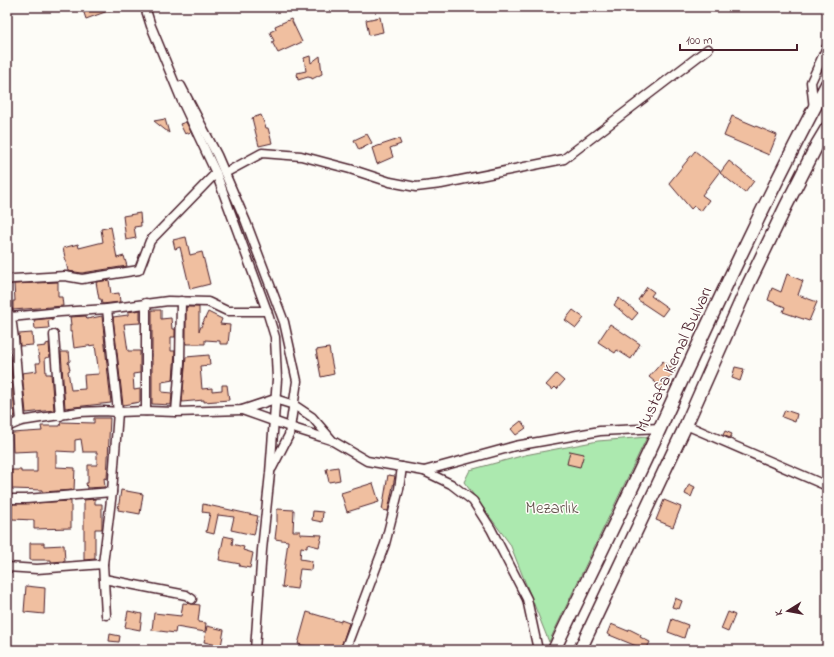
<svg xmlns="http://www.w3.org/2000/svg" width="834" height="657" font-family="'Indie Flower',sans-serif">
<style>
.green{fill:#ace9af;stroke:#7b846d}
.building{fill:#f0bfa0;stroke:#4a1f2b}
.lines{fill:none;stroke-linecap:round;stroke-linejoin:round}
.minor-casing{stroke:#4a1f2b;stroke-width:11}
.highway-casing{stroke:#4a1f2b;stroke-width:15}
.minor{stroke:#fdfcf7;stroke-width:8}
.highway{stroke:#fdfcf7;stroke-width:12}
.labels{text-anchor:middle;stroke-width:3;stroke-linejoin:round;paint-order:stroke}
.street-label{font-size:17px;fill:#4a1f2b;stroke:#fdfcf7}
.park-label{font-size:17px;fill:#62524c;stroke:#fdfcf7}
</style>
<rect width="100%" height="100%" fill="#fdfcf7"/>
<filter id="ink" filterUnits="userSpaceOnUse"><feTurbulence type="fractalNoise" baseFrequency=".025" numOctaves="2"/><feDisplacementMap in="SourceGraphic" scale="8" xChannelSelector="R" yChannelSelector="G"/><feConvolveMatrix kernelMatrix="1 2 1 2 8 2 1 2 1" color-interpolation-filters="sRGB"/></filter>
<g filter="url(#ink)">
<!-- green -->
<path class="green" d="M647,437L549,642L510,544L464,482L470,470L525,455L598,441Z"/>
<!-- building -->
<g class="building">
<path d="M82,7H116V8L86,19Z"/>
<path d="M380,17L383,32L369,35L366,20Z"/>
<path d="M291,19L302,42L278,53L272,42L274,41L270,32L276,29L275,26Z"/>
<path d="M310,56L311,63L320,56L322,74L312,79V78L308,77L298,80L297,73L306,71L304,58Z"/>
<path d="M261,115L266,128H268L272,143L259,146L252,118Z"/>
<path d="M732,116L777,135L769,155L724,136Z"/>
<path d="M165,119L169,133L154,121Z"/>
<path d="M186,122L191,132L185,134L180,124Z"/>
<path d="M367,134L372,143L359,150L354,140Z"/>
<path d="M399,139L401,144L390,148L393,157L377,164L372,148Z"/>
<path d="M695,151L720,171L702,195L709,200L701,211L694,206L691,209L669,183Z"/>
<path d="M729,161L754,181L745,193L720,173Z"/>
<path d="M140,213L141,226L134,227L136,238L126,240L123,216Z"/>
<path d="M111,227L117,258L124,256L127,266L82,273L68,271L63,248L78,244L79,248L103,242L101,229Z"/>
<path d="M186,237L190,255L202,252L210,284L190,289L180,247L175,249L173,240Z"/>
<path d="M787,274L803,281L798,295L817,302L809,321L783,312L785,307L768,300L772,288L781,292Z"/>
<path d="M109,280L111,294L119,293L120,302L102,304L101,299H99L96,282Z"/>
<path d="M58,282V297H62L63,306L13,310V301H15L14,284Z"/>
<path d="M647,287L654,292L651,296L668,308L662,316L638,300Z"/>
<path d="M619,298L638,313L632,320L614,305Z"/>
<path d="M186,307H199V331L208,312L222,319L220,324L230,325L228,344H220V341L205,340V344H186Z"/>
<path d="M140,310V323L124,324L128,351H140V373L133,374L134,390L140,389V402L123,405L113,317L128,315V312Z"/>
<path d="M152,310H161V319L171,318L172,329H175V337H171V351H175L173,380L162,382V392L172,393L171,405L152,404Z"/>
<path d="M573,310L584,318L576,328L565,320Z"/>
<path d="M86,316L87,319L102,316L111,403L65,408L61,352H69L70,361L68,362L70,370L68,371L71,390L85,389L84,375L99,374L95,345L74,348L72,332H70V325H71L70,317Z"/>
<path d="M53,318V320L48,321L49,328L35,329L34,320Z"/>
<path d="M610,324L640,344L631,359L617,350L615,353L598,342Z"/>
<path d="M32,333L33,345L20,346L19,334Z"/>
<path d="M7,335L9,340L15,414L14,418L7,419Z"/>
<path d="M49,343L50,357L45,358L46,374H51L54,410L26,413L22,373L37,371L36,363H40L37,347L46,346V344Z"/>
<path d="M329,348L334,374L321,377L316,350Z"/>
<path d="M209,355L210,365L200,366L202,389L212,388V391L222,390V385H227L229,400L204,402V400L182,402L186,357Z"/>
<path d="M663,361L675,371L661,387L649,377Z"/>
<path d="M735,367L744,369L740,381L732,378Z"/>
<path d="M556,374L564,381L557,389L555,387L552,390L546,385Z"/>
<path d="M785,410L797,414L795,422L782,417Z"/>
<path d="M94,418H110L107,479L104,478L105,487L87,488L86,483H88V465H97V452H83L81,439L75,440V452L56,451V467L75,468L74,490L42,492V490L12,489L11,470H21V472H37V451L13,452L12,433L42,431L41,426H60L61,422L94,423Z"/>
<path d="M521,421L526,428L516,435L511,429Z"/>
<path d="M725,431L732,434L730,438L723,435Z"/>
<path d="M570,451L584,454L580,467L567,464Z"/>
<path d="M338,467L340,480L329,482L326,469Z"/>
<path d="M388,475L395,476L388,511L382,510Z"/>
<path d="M373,483L379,502L347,512L341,493Z"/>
<path d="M689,484L695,487L691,497L685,494Z"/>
<path d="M121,490L143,494L140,514L118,510Z"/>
<path d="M95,499V504H102V529H95V559L84,560V500Z"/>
<path d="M664,500L681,507L673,527L656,520Z"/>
<path d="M71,501V528L34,529V520L12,519V504Z"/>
<path d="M203,504L258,516L254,535L231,530L234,517L218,515L214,534L206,532L210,513L202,512Z"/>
<path d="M277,509L294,510L293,531H300V534L322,535L319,547L307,544V548L301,547L300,559L312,561L311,570L300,569L297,589L282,587L288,541L275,539L277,522Z"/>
<path d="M313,511L323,512L322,522L312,520Z"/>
<path d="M224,536L233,538L232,544L244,547L243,550L253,553L250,568L239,566L240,564L219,560Z"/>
<path d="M30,543H44V546L64,545L65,561L51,562V560H30Z"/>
<path d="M26,586L45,588L44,614L24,612Z"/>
<path d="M675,598L682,601L679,609L672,607Z"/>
<path d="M183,603L200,605L198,622L206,623L205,632L176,627L175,633L152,630L154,613L181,616Z"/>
<path d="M128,611L142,614L140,630L125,627Z"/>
<path d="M307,612L341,622V620L349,623L340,650H319L298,644Z"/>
<path d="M728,612L735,615L728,632L721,629Z"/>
<path d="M672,619L688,625L684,638L668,632Z"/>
<path d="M611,624L628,631L629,629L641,635L640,637L650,642L646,650L607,634Z"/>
<path d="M207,626L224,630L221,646L204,642Z"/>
<path d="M110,634L120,636L119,642L109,641Z"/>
</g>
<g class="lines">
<!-- minor casing -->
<g class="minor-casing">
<g id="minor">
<path d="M145,7L151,26L182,101L216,173L267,311L275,337L277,379L270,473L262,550L255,650"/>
<path d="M181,86L217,155L246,222L284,322L297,381L289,435L272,468"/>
<path d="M814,109L811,82L827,47"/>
<path d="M225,173L262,153L301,156L350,169L390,182L416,187L441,184L564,159L708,49"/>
<path d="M7,280L13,279L65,276L82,279L139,270L150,241L216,173"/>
<path d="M7,310L11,317L14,339L21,421"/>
<path d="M11,317L60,312L107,309L168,301L208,302L227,311H267"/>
<path d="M54,335L60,416"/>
<path d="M242,410L290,427L331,440L367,461L424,471L451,484L473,501L491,529L527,599L538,650"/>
<path d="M146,411V303"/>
<path d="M176,412L180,363L181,301"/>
<path d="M686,425L827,486"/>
<path d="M7,427L21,421L79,412L104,411L118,412L146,411L176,412L242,410L275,399L294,405L312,417L331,439"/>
<path d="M424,471L515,446L600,431L660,428"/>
<path d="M7,499H26L112,492"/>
<path d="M7,567L37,569L103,564"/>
<path d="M104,579L186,595L192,599"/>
<path d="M106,615L103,564L112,492L118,412L107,309"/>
<path d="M345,650L385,544L399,489L402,467"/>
</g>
</g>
<!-- highway casing -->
<g class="highway-casing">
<g id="highway">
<path d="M554,650C589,576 626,502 660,428C713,312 767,196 827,84"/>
<path d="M580,650L686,425L749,283L786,206L818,143L827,128"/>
</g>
</g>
<!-- minor -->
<use href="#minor" class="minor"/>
<!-- highway -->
<use href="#highway" class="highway"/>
</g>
</g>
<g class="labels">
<!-- street labels -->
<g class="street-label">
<text transform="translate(673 359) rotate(-65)" y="6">Mustafa Kemal Bulvarı</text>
</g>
<!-- park labels -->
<g class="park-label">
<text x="552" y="513">Mezarlık</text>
</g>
</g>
<!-- margin -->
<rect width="834" height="657" fill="none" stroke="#fdfcf7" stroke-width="24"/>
<rect x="12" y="12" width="810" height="633" fill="none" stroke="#4a1f2b" stroke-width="1.5" filter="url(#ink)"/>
<!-- north arrow -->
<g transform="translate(788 611) rotate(259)" stroke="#fdfcf7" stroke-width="3" paint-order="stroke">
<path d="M0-3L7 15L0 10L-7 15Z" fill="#4a1f2b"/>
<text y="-6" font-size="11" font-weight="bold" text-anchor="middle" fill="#4a1f2b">K</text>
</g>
<!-- scale -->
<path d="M680 44v6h117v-6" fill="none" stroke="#4a1f2b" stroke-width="2"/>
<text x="686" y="44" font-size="12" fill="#4a1f2b" stroke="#fdfcf7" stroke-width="3" paint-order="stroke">100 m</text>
</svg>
